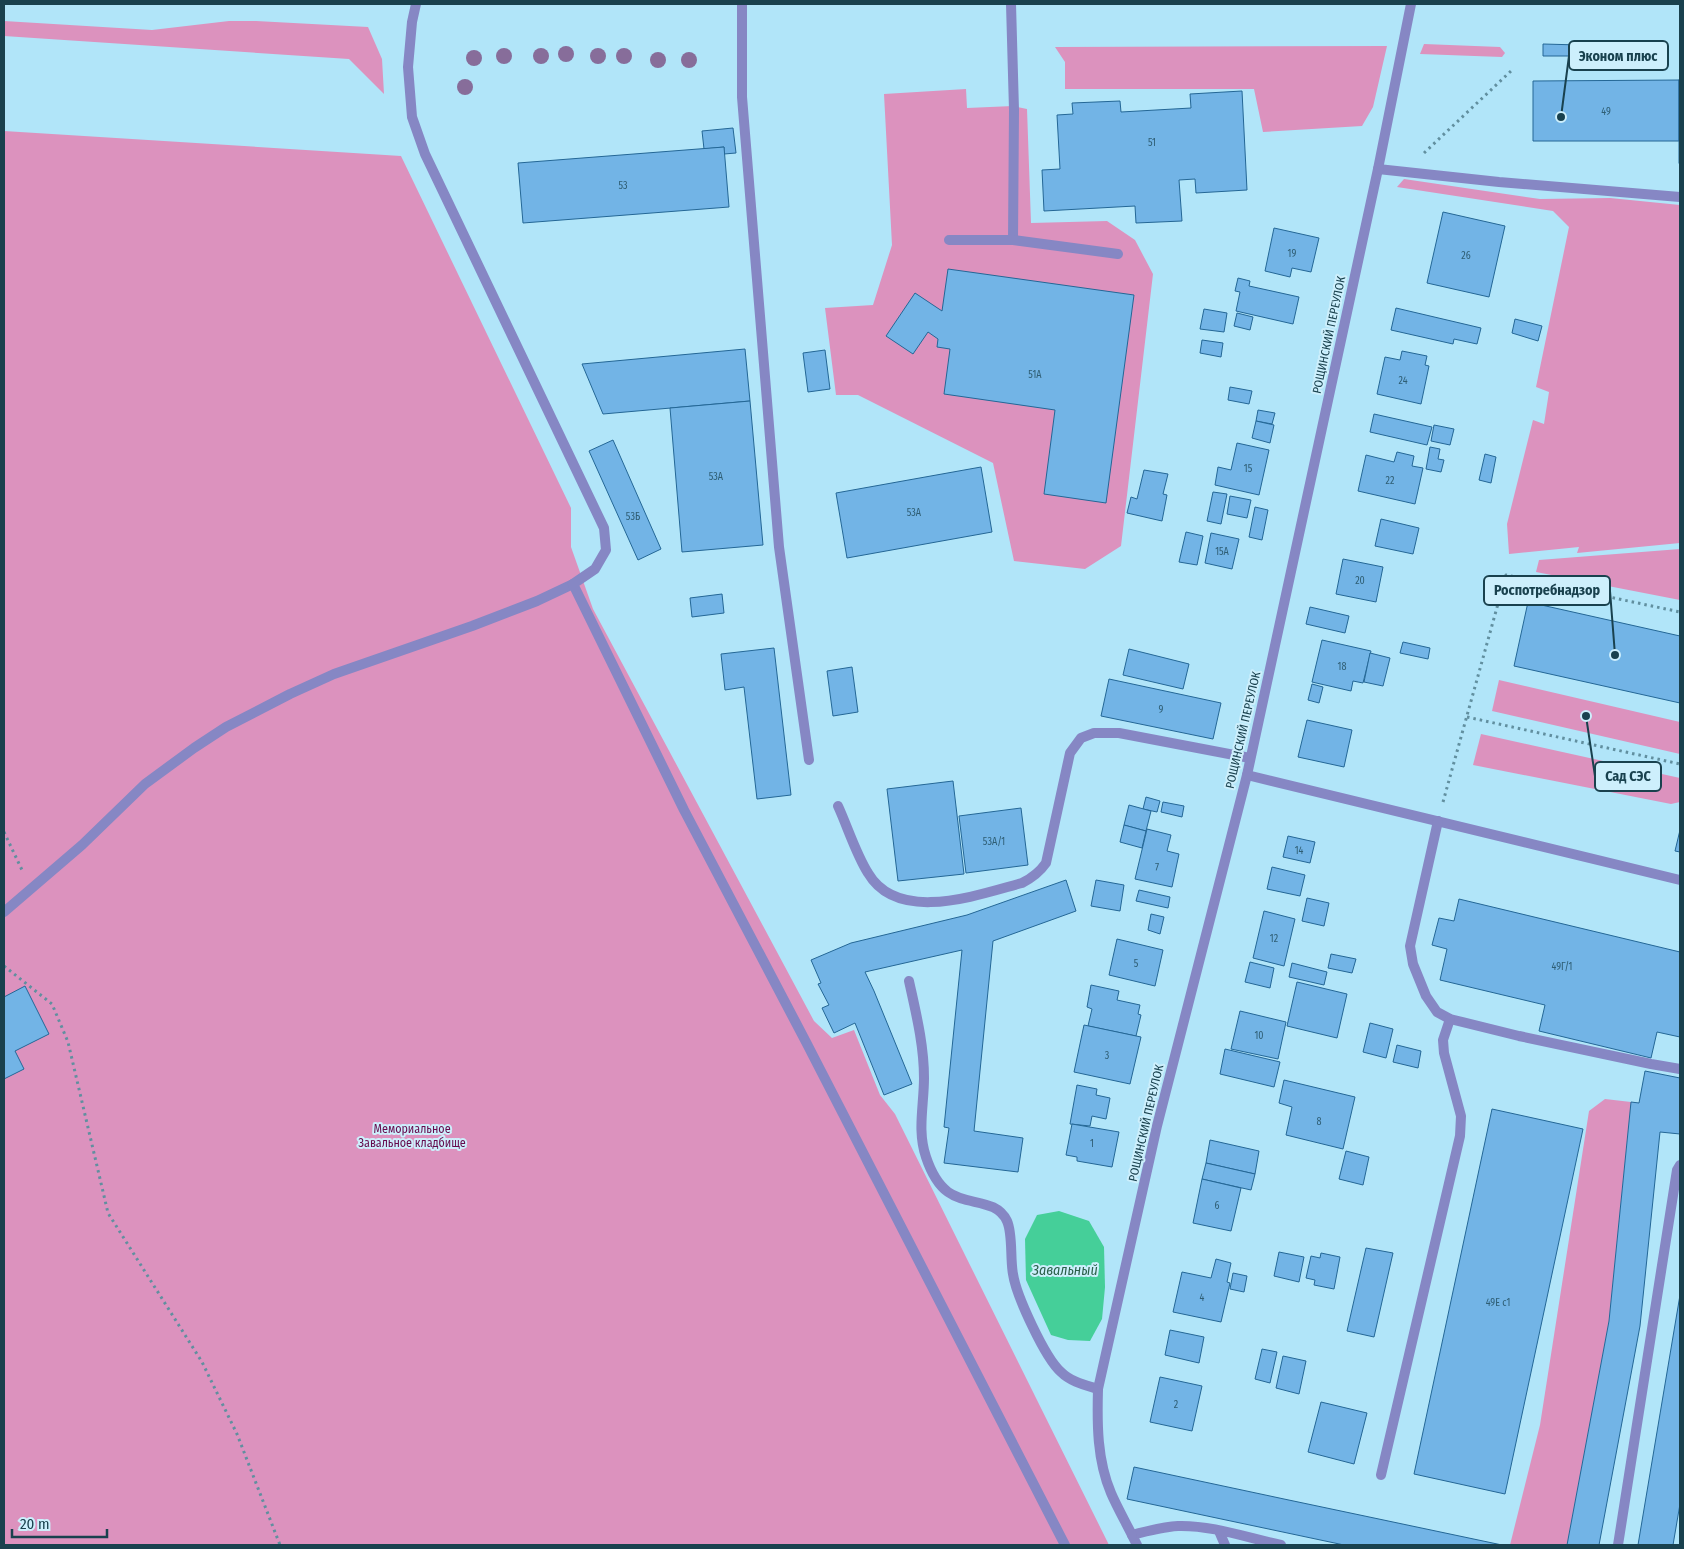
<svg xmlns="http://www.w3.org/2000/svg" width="1684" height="1549" font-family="'Fira Sans Condensed',sans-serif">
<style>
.green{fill:#dc92be}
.water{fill:#45cf99}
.building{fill:#72b4e6;stroke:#246796}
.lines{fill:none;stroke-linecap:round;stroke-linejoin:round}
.path{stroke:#618f9f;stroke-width:3;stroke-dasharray:2.5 4;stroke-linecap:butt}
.service{stroke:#8687c4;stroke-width:10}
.minor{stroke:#8687c4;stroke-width:10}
.tree{fill:#876d9a}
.labels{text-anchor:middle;stroke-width:4;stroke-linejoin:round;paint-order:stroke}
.number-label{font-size:10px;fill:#2f5e74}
.street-label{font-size:12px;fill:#19414e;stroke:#cdeffc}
.park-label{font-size:12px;fill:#650a4c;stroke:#cdeffc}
.water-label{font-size:14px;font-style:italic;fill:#2a5f48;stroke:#cdeffc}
.leader{fill:none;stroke:#19414e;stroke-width:2}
.callout-dot{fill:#19414e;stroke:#cdeffc;stroke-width:2}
.callout{fill:#cdeffc;stroke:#19414e;stroke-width:2}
.callout-label{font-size:14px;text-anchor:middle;font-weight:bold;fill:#19414e}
</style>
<rect width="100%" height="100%" fill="#b1e5f9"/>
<!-- green -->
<g class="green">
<path d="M4,21L152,30L229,21H256L368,27L382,59L384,94L349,59L4,36Z"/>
<path d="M1424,44L1500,47L1505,53L1502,57L1420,54Z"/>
<path d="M1387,46L1373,107L1362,126L1263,132L1254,89H1065V62L1055,47Z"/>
<path d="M966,89L967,108L1013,106L1027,109L1031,223L1107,221L1135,240L1153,274L1121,546L1085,569L1014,561L993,463L858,395H836L825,308L873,305L892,245L884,94Z"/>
<path d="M4,131L401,156L571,508V547L593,609L814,1021L832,1038L854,1030L880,1095L895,1114L1109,1545H4Z"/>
<path d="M1404,179L1540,199L1610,198L1680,205V543L1577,553L1579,547L1509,554L1507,524L1533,420L1544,424L1549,392L1536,387L1569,227L1553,211L1397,187Z"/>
<path d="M1680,549V600L1536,572L1539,560Z"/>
<path d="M1499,680L1680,722V754L1492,711Z"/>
<path d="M1481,734L1680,778V802L1671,804L1473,765Z"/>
<path d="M1605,1099L1631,1102L1609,1321L1567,1545H1510L1540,1425L1589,1111Z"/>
</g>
<!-- water -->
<path class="water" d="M1059,1211L1089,1221L1104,1247L1105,1287L1102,1319L1090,1341L1068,1340L1051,1335L1026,1280L1025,1239L1037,1215Z"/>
<!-- building -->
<g class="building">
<path d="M1543,44L1580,45L1579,56H1543Z"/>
<path d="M1679,80V141H1533V81Z"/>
<rect x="1679" y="80" width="1" height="83"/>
<path d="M1242,91L1247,190L1196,193L1195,179L1179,180L1182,221L1136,223L1135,206L1044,211L1042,170L1060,169L1057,115L1073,114L1072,103L1120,101L1121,112L1191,108L1190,94Z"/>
<path d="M733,128L736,153L724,154V147L704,149L702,131Z"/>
<path d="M724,147L729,207L523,223L518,163Z"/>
<path d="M1443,212L1505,226L1489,297L1427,283Z"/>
<path d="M1274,228L1319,238L1311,272L1292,268L1290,277L1265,271Z"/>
<path d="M948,269L1134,295L1106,503L1044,494L1055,410L944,394L950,349L937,347L938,339L928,332L913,354L886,336L915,293L942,311Z"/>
<path d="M1238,278L1250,281L1249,286L1299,297L1293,324L1236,311L1240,292L1235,291Z"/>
<path d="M1396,308L1481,328L1477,344L1454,339L1453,344L1391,330Z"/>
<path d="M1204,309L1227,313L1224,332L1200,329Z"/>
<path d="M1237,313L1253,317L1250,330L1234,326Z"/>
<path d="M1515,319L1542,326L1538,341L1512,333Z"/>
<path d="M1202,340L1223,343L1221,357L1200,353Z"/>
<path d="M745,349L750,401L603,414L582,364Z"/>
<path d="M825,350L830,389L808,392L803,353Z"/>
<path d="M1402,351L1427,356L1425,365L1429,366L1421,404L1377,394L1385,357L1400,360Z"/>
<path d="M1230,387L1252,391L1249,404L1228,400Z"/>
<path d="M750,401L763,545L682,552L670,408Z"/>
<path d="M1258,410L1275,413L1272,424L1256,421Z"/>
<path d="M1374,414L1432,427L1427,445L1370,432Z"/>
<path d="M1256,421L1274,425L1270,443L1252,438Z"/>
<path d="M1434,425L1454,429L1450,445L1431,441Z"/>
<path d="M613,440L661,549L638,560L589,451Z"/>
<path d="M1237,443L1269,450L1259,495L1215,485L1218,467L1231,470Z"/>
<path d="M1430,447L1440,449L1438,459L1444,460L1441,472L1426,469Z"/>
<path d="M1397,452L1414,456L1412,466L1423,468L1415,504L1358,491L1366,455L1394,462Z"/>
<path d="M1485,454L1496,457L1491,483L1479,480Z"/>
<path d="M981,467L992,532L847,558L836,493Z"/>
<path d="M1144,470L1168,474L1163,494L1167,495L1162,521L1127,513L1131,497L1137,499Z"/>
<path d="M1213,492L1227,494L1221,524L1207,521Z"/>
<path d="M1230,496L1251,500L1247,518L1227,514Z"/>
<path d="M1255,507L1268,510L1262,540L1249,537Z"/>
<path d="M1381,519L1419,528L1413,554L1375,546Z"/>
<path d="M1186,532L1203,536L1197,565L1179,562Z"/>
<path d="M1211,533L1239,539L1232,569L1205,563Z"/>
<path d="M1343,559L1383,567L1376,602L1336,594Z"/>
<path d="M722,594L724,613L692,617L690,598Z"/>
<path d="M1528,602L1680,636V703L1514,666Z"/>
<path d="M1310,607L1349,616L1345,633L1306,624Z"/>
<path d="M1322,640L1371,651L1363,683L1353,681L1351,691L1312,682Z"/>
<path d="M1403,642L1430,648L1428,659L1400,653Z"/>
<path d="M774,648L791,795L757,799L744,687L725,690L721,654Z"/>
<path d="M1129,649L1189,664L1183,689L1123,675Z"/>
<path d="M1370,653L1390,658L1383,686L1364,682Z"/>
<path d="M852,667L858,712L833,716L827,671Z"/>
<path d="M1109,679L1221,703L1213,739L1101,716Z"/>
<path d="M1312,684L1323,687L1319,703L1308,700Z"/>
<path d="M1307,720L1352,730L1344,767L1298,757Z"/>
<path d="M953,781L964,874L898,881L887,789Z"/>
<path d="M1146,797L1160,801L1157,812L1143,809Z"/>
<path d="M1163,802L1184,806L1182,817L1161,812Z"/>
<path d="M1129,805L1151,811L1146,831L1124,825Z"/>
<path d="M1021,808L1028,865L966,873L959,816Z"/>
<path d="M1124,825L1146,831L1142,848L1120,842Z"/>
<path d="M1147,829L1171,835L1167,851L1179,854L1172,887L1135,879Z"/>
<path d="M1680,830V852L1675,851Z"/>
<path d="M1288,836L1315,842L1310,863L1283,857Z"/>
<path d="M1272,867L1305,875L1300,896L1267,889Z"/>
<path d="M1066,880L1076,911L993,941L974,1131L1023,1138L1018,1172L944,1163L949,1128L944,1127L962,950L865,972L874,991L912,1084L884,1095L855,1023L834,1033L822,1008L829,1005L818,984L821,983L811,960L851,943L967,915Z"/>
<path d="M1096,880L1124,885L1120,911L1091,906Z"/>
<path d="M1139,890L1170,897L1168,908L1136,901Z"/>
<path d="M1307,898L1329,903L1324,926L1302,921Z"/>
<path d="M1459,899L1680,952V1037L1657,1032L1651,1058L1647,1057L1539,1031L1545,1005L1440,980L1447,949L1432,945L1439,918L1454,921Z"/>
<path d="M1264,911L1295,919L1284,966L1253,958Z"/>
<path d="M1151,914L1164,917L1160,934L1148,930Z"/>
<path d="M1117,939L1163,950L1155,986L1109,975Z"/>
<path d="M1331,954L1356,959L1352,973L1328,968Z"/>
<path d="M1250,962L1274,968L1270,988L1245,982Z"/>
<path d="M1292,963L1327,972L1324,985L1289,977Z"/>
<path d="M1297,982L1347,994L1337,1038L1287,1026Z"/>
<path d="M1091,985L1119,991L1117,1000L1140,1005L1138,1014L1141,1015L1136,1036L1088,1026L1092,1009L1087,1007Z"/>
<path d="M25,986L49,1034L15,1051L24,1069L4,1079V997Z"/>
<path d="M1240,1011L1286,1022L1278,1059L1231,1049Z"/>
<path d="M1370,1023L1393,1029L1386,1058L1363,1052Z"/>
<path d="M1084,1025L1141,1037L1130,1084L1074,1072Z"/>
<path d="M1397,1045L1421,1051L1418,1068L1393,1062Z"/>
<path d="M1225,1049L1280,1062L1274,1087L1220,1074Z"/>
<path d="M1645,1071L1680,1078V1134L1660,1132L1640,1326L1599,1545H1567L1609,1321L1631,1102L1639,1103Z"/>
<path d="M1284,1080L1355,1097L1343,1149L1286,1135L1292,1107L1279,1103Z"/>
<path d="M1077,1085L1097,1089L1096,1095L1110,1098L1106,1119L1092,1116L1090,1126L1070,1124Z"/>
<path d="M1492,1109L1583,1129L1505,1494L1414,1474Z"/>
<path d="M1072,1124L1119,1132L1112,1167L1077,1161V1157L1066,1155Z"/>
<path d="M1210,1140L1259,1151L1255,1174L1206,1163Z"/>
<path d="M1346,1151L1369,1157L1363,1185L1339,1179Z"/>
<path d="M1206,1163L1255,1174L1251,1190L1202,1179Z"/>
<path d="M1202,1179L1241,1188L1231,1231L1193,1223Z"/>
<path d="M1366,1248L1393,1253L1374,1337L1347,1331Z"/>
<path d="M1279,1252L1304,1257L1299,1282L1274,1276Z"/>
<path d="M1321,1253L1340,1257L1334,1289L1314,1285L1315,1280L1306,1278L1311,1256L1320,1258Z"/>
<path d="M1216,1259L1231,1263L1227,1282L1230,1283L1221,1322L1173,1312L1182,1272L1211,1278Z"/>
<path d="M1233,1273L1247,1276L1244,1292L1230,1289Z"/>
<path d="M1680,1295V1504L1673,1545H1638Z"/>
<path d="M1170,1330L1204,1337L1199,1363L1165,1355Z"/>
<path d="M1262,1349L1277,1352L1270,1383L1255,1379Z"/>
<path d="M1283,1356L1306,1361L1299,1394L1276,1388Z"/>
<path d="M1160,1377L1202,1386L1192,1431L1150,1422Z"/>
<path d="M1321,1402L1367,1413L1354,1464L1308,1452Z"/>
<path d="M1134,1467L1284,1499L1502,1545H1344L1127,1499Z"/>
</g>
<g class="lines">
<!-- path -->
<g class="path">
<path d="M1424,153L1511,71"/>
<path d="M1467,717L1680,764"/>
<path d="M1443,802L1506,575L1680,612"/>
<path d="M4,832L22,870"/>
<path d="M4,966L52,1004L68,1042L108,1213L202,1362L237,1434L280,1545"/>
</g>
<!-- service -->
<g class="service">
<path d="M742,4V97L779,547L809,760"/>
<path d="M1011,4L1014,110L1013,240"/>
<path d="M1378,169L1499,182L1680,197"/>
<path d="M949,240H1013L1118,254"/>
<path d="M1247,775L1680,880"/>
<path d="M838,806C848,828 856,854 868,873C898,924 977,895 1022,883C1032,878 1039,873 1046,863L1070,753L1081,738L1094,733H1119L1250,758"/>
<path d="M1438,821L1410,946L1413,964L1426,996L1437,1012L1450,1019L1519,1036L1651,1064L1680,1069"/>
<path d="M4,912L82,845L145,784L194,748L226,727L290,694L334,674L472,626L537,601L573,584"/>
<path d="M909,981C916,1013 924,1045 924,1078C924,1105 917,1131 926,1157C930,1169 937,1184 948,1192C967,1206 996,1198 1007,1221C1013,1234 1010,1259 1013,1274C1016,1295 1045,1358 1061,1372C1071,1382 1085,1385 1098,1389"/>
<path d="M1381,1475L1460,1136L1461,1116L1444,1053L1443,1040L1450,1019"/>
<path d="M1219,1531L1225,1545"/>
<path d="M1137,1545L1132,1535C1147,1531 1162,1527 1178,1526C1212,1525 1248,1538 1281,1545"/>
<path d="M1618,1545L1677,1170L1680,1165"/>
</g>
<!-- minor -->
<g class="minor">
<path d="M416,4L412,22L408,67L412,117L425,154L604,528L606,550L595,569L573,584L684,810L806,1042L1065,1545"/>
<path d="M1132,1535C1125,1521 1117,1507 1111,1493C1097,1460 1097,1424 1098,1389L1157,1126L1247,775L1378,169L1411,4"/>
</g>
</g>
<!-- trees -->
<g class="tree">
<circle cx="566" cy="54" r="8"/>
<circle cx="504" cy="56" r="8"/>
<circle cx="541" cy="56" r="8"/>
<circle cx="598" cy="56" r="8"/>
<circle cx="624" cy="56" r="8"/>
<circle cx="474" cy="58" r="8"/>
<circle cx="658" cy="60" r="8"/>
<circle cx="689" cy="60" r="8"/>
<circle cx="465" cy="87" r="8"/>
</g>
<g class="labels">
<!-- number labels -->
<g class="number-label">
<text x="1606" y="115">49</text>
<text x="1152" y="146">51</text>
<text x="623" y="189">53</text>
<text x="1292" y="257">19</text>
<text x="1466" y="259">26</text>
<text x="1035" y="378">51А</text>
<text x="1403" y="384">24</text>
<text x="1248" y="472">15</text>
<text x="716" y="480">53А</text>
<text x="1390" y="484">22</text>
<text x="914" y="516">53А</text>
<text x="633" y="520">53Б</text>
<text x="1222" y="555">15А</text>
<text x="1360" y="584">20</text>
<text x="1342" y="670">18</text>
<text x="1161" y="713">9</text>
<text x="994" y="845">53А/1</text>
<text x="1299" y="854">14</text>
<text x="1157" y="871">7</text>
<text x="1274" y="942">12</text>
<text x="1136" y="967">5</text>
<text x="1562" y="970">49Г/1</text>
<text x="1259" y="1039">10</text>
<text x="1107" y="1059">3</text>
<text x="1319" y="1125">8</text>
<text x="1092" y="1147">1</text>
<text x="1217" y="1209">6</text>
<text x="1202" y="1301">4</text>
<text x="1498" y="1306">49Е с1</text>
<text x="1176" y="1408">2</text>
</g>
<!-- street labels -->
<g class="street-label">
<text transform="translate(1329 335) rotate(-78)" y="4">РОЩИНСКИЙ ПЕРЕУЛОК</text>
<text transform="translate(1243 730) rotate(-77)" y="4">РОЩИНСКИЙ ПЕРЕУЛОК</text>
<text transform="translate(1146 1123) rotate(-77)" y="4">РОЩИНСКИЙ ПЕРЕУЛОК</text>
</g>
<!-- park labels -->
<g class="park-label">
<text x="412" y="1133">Мемориальное<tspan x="412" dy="14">Завальное кладбище</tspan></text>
</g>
<!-- water labels -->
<g class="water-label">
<text x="1065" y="1275">Завальный</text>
</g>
</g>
<!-- callouts -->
<path class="leader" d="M1561 117L1569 56M1615 655L1610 591M1586 716L1595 776"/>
<g class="callout-dot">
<circle cx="1561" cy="117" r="5"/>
<circle cx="1615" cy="655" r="5"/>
<circle cx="1586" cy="716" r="5"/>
</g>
<g class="callout">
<rect x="1569" y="41" width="99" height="29" rx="5"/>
<rect x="1484" y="576" width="126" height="29" rx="5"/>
<rect x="1595" y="762" width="66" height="29" rx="5"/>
</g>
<g class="callout-label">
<text x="1618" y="61">Эконом плюс</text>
<text x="1547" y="595">Роспотребнадзор</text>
<text x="1628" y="781">Сад СЭС</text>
</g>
<!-- border -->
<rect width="1684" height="1549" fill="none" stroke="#19414e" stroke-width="10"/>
<!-- scale -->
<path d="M12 1529v8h95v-8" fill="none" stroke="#19414e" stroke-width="2.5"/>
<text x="20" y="1529" font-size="15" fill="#19414e" stroke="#cdeffc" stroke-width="4" paint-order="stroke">20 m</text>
</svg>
